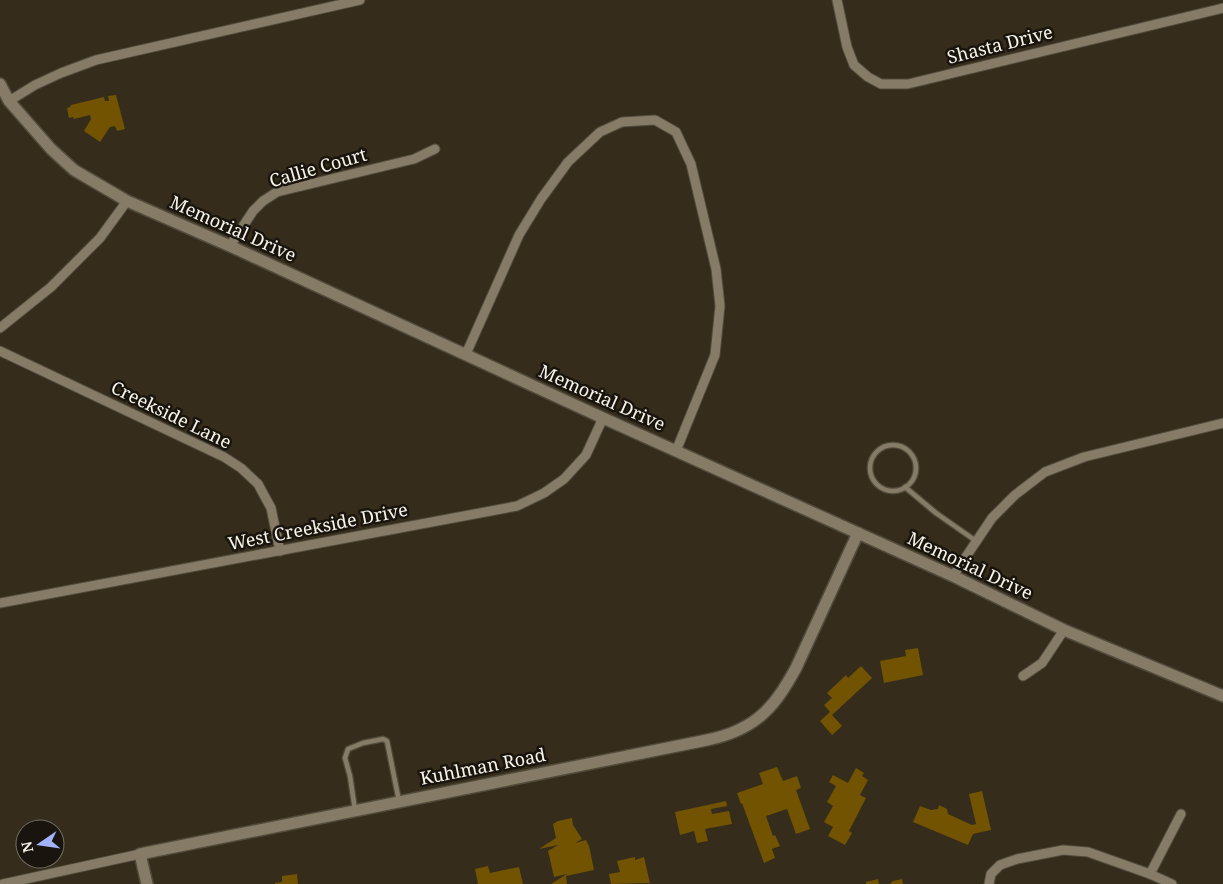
<svg xmlns="http://www.w3.org/2000/svg" width="1223" height="884" font-family="'Noto Serif',serif">
<style>
.building{fill:#715302}
.lines{fill:none;stroke-linecap:round;stroke-linejoin:round}
.service-casing{stroke:#524b3c;stroke-width:7}
.minor-casing{stroke:#524b3c;stroke-width:11}
.tertiary-casing{stroke:#524b3c;stroke-width:14}
.service{stroke:#857b67;stroke-width:4.5}
.minor{stroke:#857b67;stroke-width:9}
.tertiary{stroke:#857b67;stroke-width:11}
.labels{text-anchor:middle;stroke-width:5;stroke-linejoin:round;paint-order:stroke}
.street-label{font-size:18px;fill:#f9f4e9;stroke:#19150e}
</style>
<rect width="100%" height="100%" fill="#352c1b"/>
<!-- building -->
<g class="building">
<path d="M116,95L125,129L117,131L115,126L110,127L100,142L84,131L91,119L90,115L74,119L73,117L69,118L67,108L70,107L71,105L104,97L105,101H109L108,96Z"/>
<path d="M918,648L923,675L884,683L880,661L906,656L905,650Z"/>
<path d="M861,666L872,678L832,715L842,726L832,735L820,721L830,712L824,705L832,698L827,693L846,675L848,678Z"/>
<path d="M777,767L783,781L797,776L801,788L796,790L810,829L796,834L787,809L766,816L773,836L775,835L780,846L772,849L775,858L764,863L742,803L741,804L737,793L763,784L759,773Z"/>
<path d="M856,768L864,773L862,776L868,780L860,795L866,798L849,831L852,833L845,845L828,836L833,827L824,822L833,806L827,802L836,786L829,782L833,775L848,783Z"/>
<path d="M982,791L991,830L973,834L968,845L913,822L920,806L931,810L938,809L939,805L947,809L948,814L972,825L976,824L969,794Z"/>
<path d="M726,801L727,806L711,809L712,814L729,811L732,824L705,829L708,841L697,843L694,831L680,835L675,812Z"/>
<path d="M572,818L573,825L582,839L575,843L586,840L589,846L594,870L566,876L567,884H551L567,874L554,877L548,851L558,845L539,849L556,838L553,824L558,821Z"/>
<path d="M635,857V860L644,857L650,883L611,884L609,874L620,872L617,861Z"/>
<path d="M488,866L490,873L519,867L523,884H478L475,869Z"/>
<path d="M297,874L298,884H275V883L282,882V876Z"/>
<path d="M878,879L879,884H866V882Z"/>
<path d="M902,879L903,884H890L893,881Z"/>
</g>
<g class="lines">
<!-- service casing -->
<g class="service-casing">
<g id="service">
<circle cx="893" cy="468" r="23"/>
<path d="M905,487L936,513L976,541"/>
<path d="M355,810L350,776L345,758L348,749L363,743L383,739L387,741L399,801"/>
</g>
</g>
<!-- minor casing -->
<g class="minor-casing">
<g id="minor">
<path d="M837,0L847,47L854,65L868,77L881,84H908L1223,8"/>
<path d="M9,101L35,85L61,73L96,60L360,0"/>
<path d="M230,246L253,211L263,201L277,192L414,159L435,149"/>
<path d="M0,328L51,287L100,238L127,201"/>
<path d="M0,351L224,457L241,468L258,484L271,508L280,551"/>
<path d="M466,354L519,235L541,199L568,162L600,132L622,122L655,120L676,132L691,164L716,269L720,306L715,355L676,451"/>
<path d="M953,576L992,518L1015,495L1045,472L1084,457L1223,423"/>
<path d="M0,603L517,506L544,493L564,479L586,455L603,418"/>
<path d="M1023,676L1042,663L1064,630"/>
<path d="M1150,874L1181,814"/>
<path d="M3,884L140,854"/>
<path d="M989,884L991,874L1000,865L1017,859L1063,850L1088,852L1150,874L1172,884"/>
</g>
</g>
<!-- tertiary casing -->
<g class="tertiary-casing">
<g id="tertiary">
<path d="M0,84L9,101L51,149L74,170L127,201L230,246L603,418L953,576L1064,630L1223,696"/>
<path d="M147,884L140,854L707,740C727,736 749,727 764,713C778,700 787,684 796,668L858,533"/>
</g>
</g>
<!-- service -->
<use href="#service" class="service"/>
<!-- minor -->
<use href="#minor" class="minor"/>
<!-- tertiary -->
<use href="#tertiary" class="tertiary"/>
</g>
<g class="labels">
<!-- street labels -->
<g class="street-label">
<text transform="translate(1000 45) rotate(-14)" y="6">Shasta Drive</text>
<text transform="translate(318 168) rotate(-16)" y="6">Callie Court</text>
<text transform="translate(233 229) rotate(24)" y="6">Memorial Drive</text>
<text transform="translate(602 398) rotate(24)" y="6">Memorial Drive</text>
<text transform="translate(171 415) rotate(26)" y="6">Creekside Lane</text>
<text transform="translate(318 527) rotate(-11)" y="6">West Creekside Drive</text>
<text transform="translate(970 566) rotate(25)" y="6">Memorial Drive</text>
<text transform="translate(483 767) rotate(-11)" y="6">Kuhlman Road</text>
</g>
</g>
<!-- north arrow -->
<g transform="translate(40 844) rotate(257)"><circle r="24" fill="#19150e" stroke="#736e66"/>
<path d="M0-4L9 19L0 12L-9 19Z" fill="#a3b2fd"/>
<text y="-8" font-size="14" font-weight="bold" text-anchor="middle" fill="#f9f4e9">N</text>
</g>
</svg>
